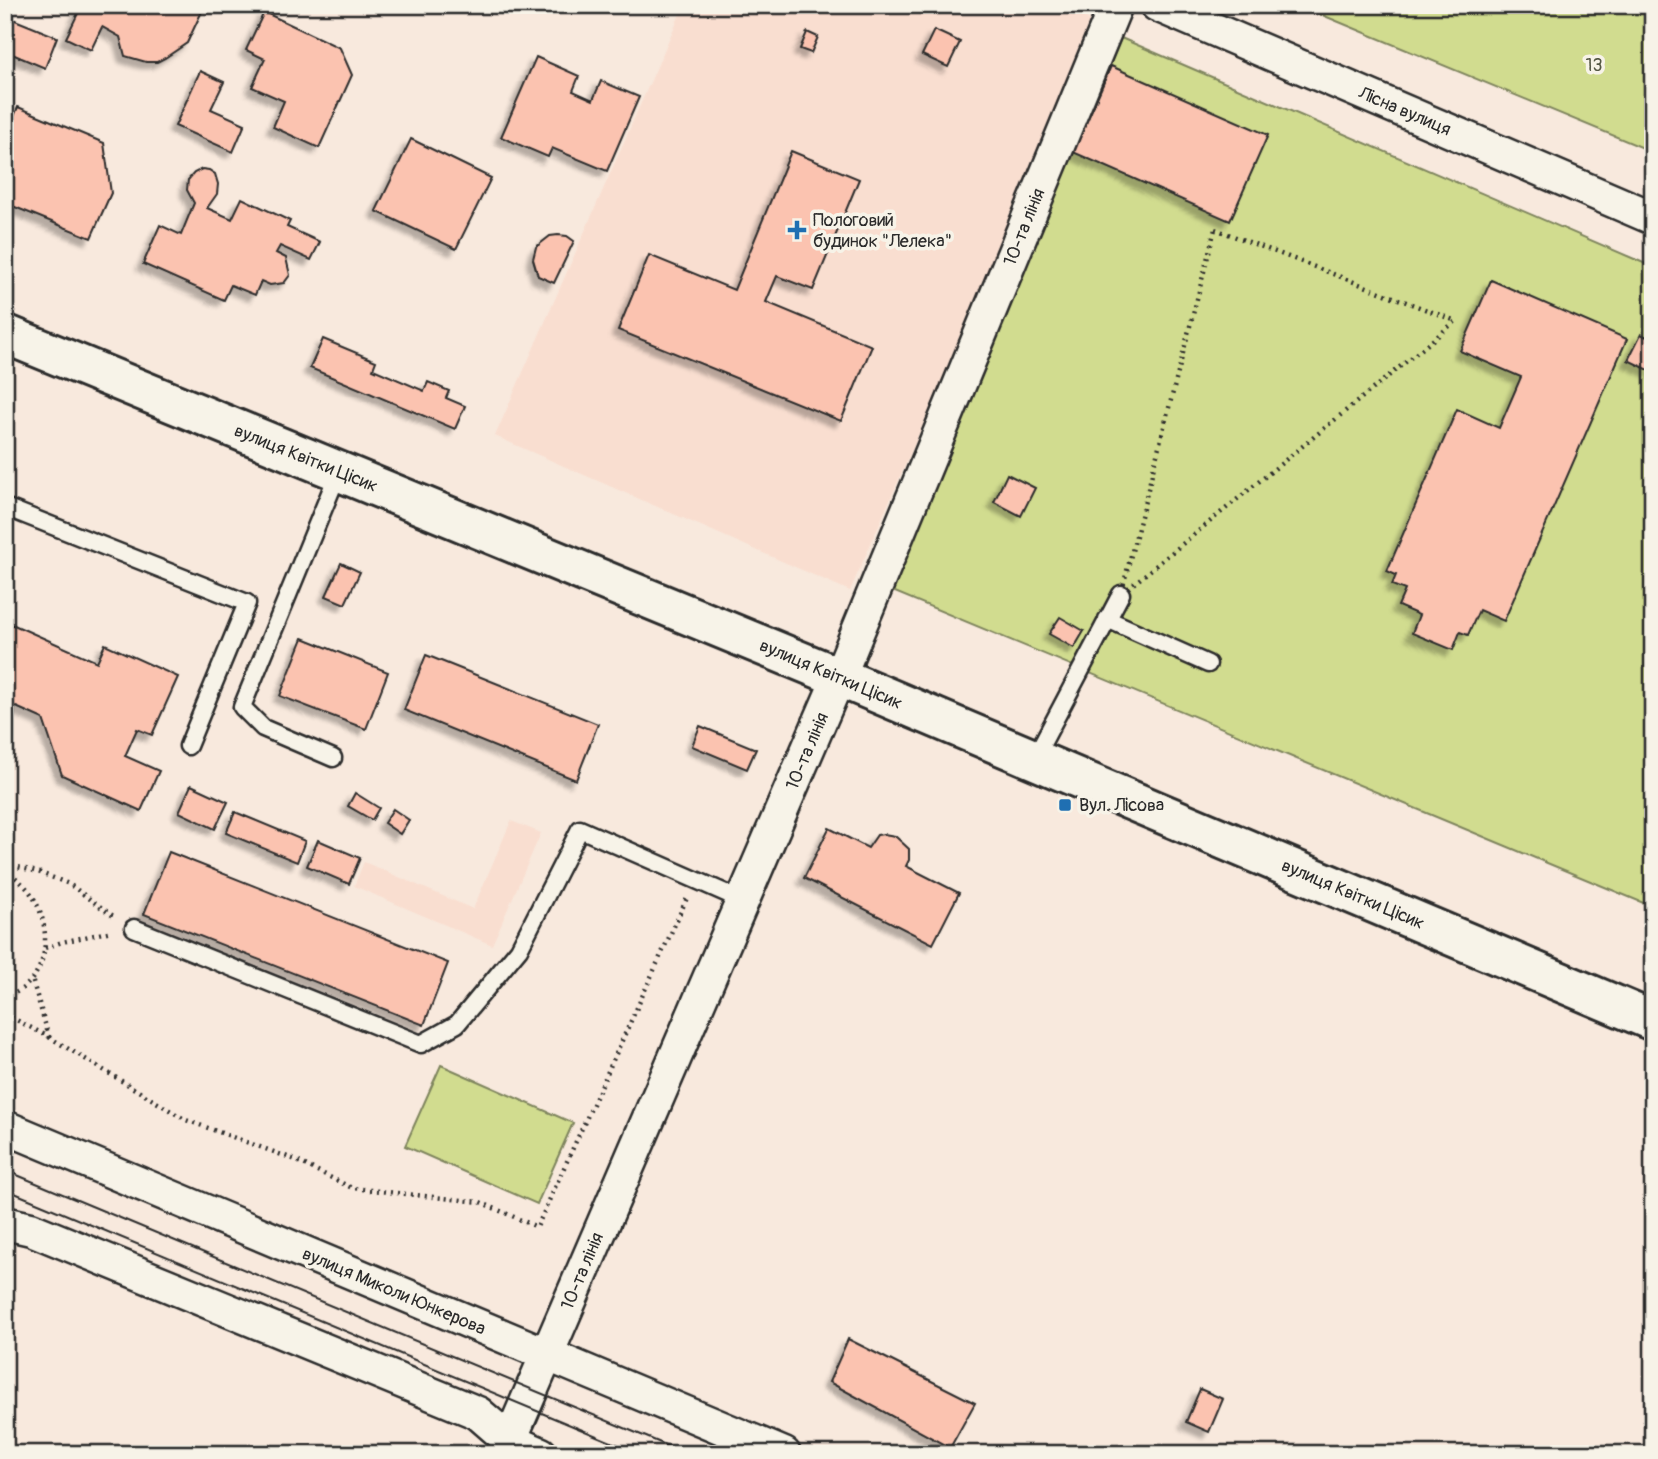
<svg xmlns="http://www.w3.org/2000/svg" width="1658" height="1459" font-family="Pangolin,sans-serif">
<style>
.built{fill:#f9ded0}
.green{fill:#d1dc8f;stroke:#7e845d;stroke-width:2}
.building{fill:#fbc3b0;stroke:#2b2b2b;stroke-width:2;filter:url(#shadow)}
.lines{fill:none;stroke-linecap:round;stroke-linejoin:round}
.service-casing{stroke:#2b2b2b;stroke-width:21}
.minor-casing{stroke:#2b2b2b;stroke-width:37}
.tertiary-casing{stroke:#2b2b2b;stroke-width:44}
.path{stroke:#2b2b2b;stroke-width:4.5;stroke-dasharray:2 5;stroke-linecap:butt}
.service{stroke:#f7f3e8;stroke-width:16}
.minor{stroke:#f7f3e8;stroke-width:32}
.tertiary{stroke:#f7f3e8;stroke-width:38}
.tram{stroke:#2b2b2b;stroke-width:2}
.poi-dot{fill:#1f6fb2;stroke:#f7f3e8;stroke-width:2.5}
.labels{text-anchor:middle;stroke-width:7;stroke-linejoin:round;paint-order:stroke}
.park-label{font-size:18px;fill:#545744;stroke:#f7f3e8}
.street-label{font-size:18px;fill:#2b2b2b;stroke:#f7f3e8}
.poi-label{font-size:18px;fill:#2b2b2b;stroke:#f7f3e8;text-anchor:start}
</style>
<defs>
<filter id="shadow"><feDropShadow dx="-6" dy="6" stdDeviation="2" flood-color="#0004"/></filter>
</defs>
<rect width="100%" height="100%" fill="#f8e9dd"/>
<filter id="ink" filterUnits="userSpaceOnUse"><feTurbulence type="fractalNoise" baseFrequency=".0143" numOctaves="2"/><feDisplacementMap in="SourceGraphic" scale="14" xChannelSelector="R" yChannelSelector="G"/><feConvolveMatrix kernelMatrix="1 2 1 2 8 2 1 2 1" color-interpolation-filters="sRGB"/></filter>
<g filter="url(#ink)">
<!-- built -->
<g class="built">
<path d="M684,5H1056L1099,24L850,591L495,436Z"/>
<path d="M511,821L541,833L492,945L354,886L364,862L473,909Z"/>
</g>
<!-- green -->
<g class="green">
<path d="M1298,5H1653V152Z"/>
<path d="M1121,38L1653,267V907L890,590Z"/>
<path d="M441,1065L573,1123L537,1204L405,1146Z"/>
</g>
<!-- building -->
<g class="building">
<path d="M82,5H205L187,43L165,58L157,62H146L125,56L120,37L102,27L91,50L66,38Z"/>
<path d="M264,12L340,48L352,75L319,148L273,127L284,101L252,87L265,59L246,50Z"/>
<path d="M10,18L57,37L45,68L5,51V28Z"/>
<path d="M934,30L960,42L948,67L922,55Z"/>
<path d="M807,32L818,37L811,53L800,49Z"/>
<path d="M536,57L579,76L573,91L593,100L601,81L639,97L607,171L552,148L548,157L501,137Z"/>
<path d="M1111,66L1268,135L1230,221L1073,152Z"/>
<path d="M200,71L224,82L211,109L245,124L233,152L175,126Z"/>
<path d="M18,107L104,143L111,193L91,238L5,203V136Z"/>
<path d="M411,139L491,178L456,249L376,211Z"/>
<path d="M791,151L859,179L813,290L777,276L766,302L872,346L841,421L618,330L649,255L734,290Z"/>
<path d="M202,169L209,170L215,174L218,184L217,194L207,208L232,219L242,198L290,221L287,227L320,242L311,260L280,246L276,253L286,258L290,275L284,283L270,285L261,281L255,295L231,285L224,300L143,264L160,225L181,235L194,203L187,190L188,180L194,173Z"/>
<path d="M558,235L567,236L574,241L554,283L538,276L533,259L536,247L550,236Z"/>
<path d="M1491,280L1627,339L1504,621L1479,610L1468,635L1460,632L1453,650L1412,633L1419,615L1398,606L1405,590L1392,585L1396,575L1387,571L1457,409L1499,428L1521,377L1460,351Z"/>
<path d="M1641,334L1653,340V372L1628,360Z"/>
<path d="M323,339L376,361L373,369L424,391L428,382L449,391L446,398L465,406L455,429L310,368Z"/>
<path d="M1007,474L1035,488L1021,516L994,502Z"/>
<path d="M341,563L360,572L345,604L326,596Z"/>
<path d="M1060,617L1084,631L1074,648L1049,634Z"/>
<path d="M5,621L97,662L105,644L178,677L152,735L137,729L125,756L159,771L141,811L62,775L43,719L5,702Z"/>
<path d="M303,638L388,672L366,729L280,696Z"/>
<path d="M426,655L598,724L576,780L404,710Z"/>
<path d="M700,726L756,749L747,769L692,746Z"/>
<path d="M191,785L228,802L215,829L179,812Z"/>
<path d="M355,793L379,808L372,820L348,806Z"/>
<path d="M393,809L409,820L400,834L384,823Z"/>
<path d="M235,812L305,841L297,862L226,833Z"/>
<path d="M829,828L868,848L877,835L884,834L895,836L909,849V860L906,866L959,893L933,944L804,878Z"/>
<path d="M318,840L360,858L349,884L307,866Z"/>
<path d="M169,852L448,963L424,1025L144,914Z"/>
<path d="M848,1339L975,1403L950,1448L829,1382Z"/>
<path d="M1200,1389L1223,1399L1209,1432L1186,1422Z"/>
</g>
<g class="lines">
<!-- service casing -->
<g class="service-casing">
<g id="service">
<path d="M5,507L247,603L188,746"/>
<path d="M1107,619L1208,664"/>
<path d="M333,758L263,728L242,707L339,471"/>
<path d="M1034,759L1121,594"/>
<path d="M134,928L421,1044L457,1024L519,949L580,829L737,898"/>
</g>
</g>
<!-- minor casing -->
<g class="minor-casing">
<g id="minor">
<path d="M1157,5L1653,218"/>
<path d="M5,1127L784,1454"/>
<path d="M5,1223L31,1229L478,1413L509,1440L541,1454"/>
<path d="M504,1454L839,677L1116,5"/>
</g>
</g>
<!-- tertiary casing -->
<g class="tertiary-casing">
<path id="tertiary" d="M5,334L839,677L1653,1021"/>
</g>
<!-- path -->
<g class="path">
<path d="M1215,229L1456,321L1121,594Z"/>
<path d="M5,864L38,872L69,884L116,918"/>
<path d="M5,868C13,876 23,883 29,891C55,925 51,983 5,997"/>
<path d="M45,948L62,942L112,931"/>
<path d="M5,1014L49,1037L32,979"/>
<path d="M49,1037L186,1120L293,1159L352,1188L480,1202L537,1227L687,898"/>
</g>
<!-- service -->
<use href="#service" class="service"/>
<!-- minor -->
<use href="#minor" class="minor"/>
<!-- tertiary -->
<use href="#tertiary" class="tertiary"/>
<!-- tram -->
<g class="tram">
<path d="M5,1170L687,1454"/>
<path d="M5,1189L640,1454"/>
</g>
</g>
</g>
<!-- markers -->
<g class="poi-dot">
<path d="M793.5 219.5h7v7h7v7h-7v7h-7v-7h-7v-7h7z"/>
<rect x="1058" y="798" width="14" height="14" rx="3.5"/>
</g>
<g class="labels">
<!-- park labels -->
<g class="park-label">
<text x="1594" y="71">13</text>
</g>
<!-- street labels -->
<g class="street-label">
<text transform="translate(1405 111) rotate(23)" y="6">Лісна вулиця</text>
<text transform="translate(1024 227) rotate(-68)" y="6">10-та лінія</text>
<text transform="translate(306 458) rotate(22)" y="6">вулиця Квітки Цісик</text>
<text transform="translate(831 674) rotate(23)" y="6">вулиця Квітки Цісик</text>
<text transform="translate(807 751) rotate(-67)" y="6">10-та лінія</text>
<text transform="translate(1353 894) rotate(23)" y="6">вулиця Квітки Цісик</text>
<text transform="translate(582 1271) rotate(-67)" y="6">10-та лінія</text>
<text transform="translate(394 1291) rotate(23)" y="6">вулиця Миколи Юнкерова</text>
</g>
<!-- poi labels -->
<g class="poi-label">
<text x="813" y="226">Пологовий<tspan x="813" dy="21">будинок "Лелека"</tspan></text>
<text x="1079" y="811">Вул. Лісова</text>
</g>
</g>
<!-- margin -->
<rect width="1658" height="1459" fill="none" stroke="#f7f3e8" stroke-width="28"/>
<rect x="14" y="14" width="1630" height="1431" fill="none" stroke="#2b2b2b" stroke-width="2.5" filter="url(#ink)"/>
</svg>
